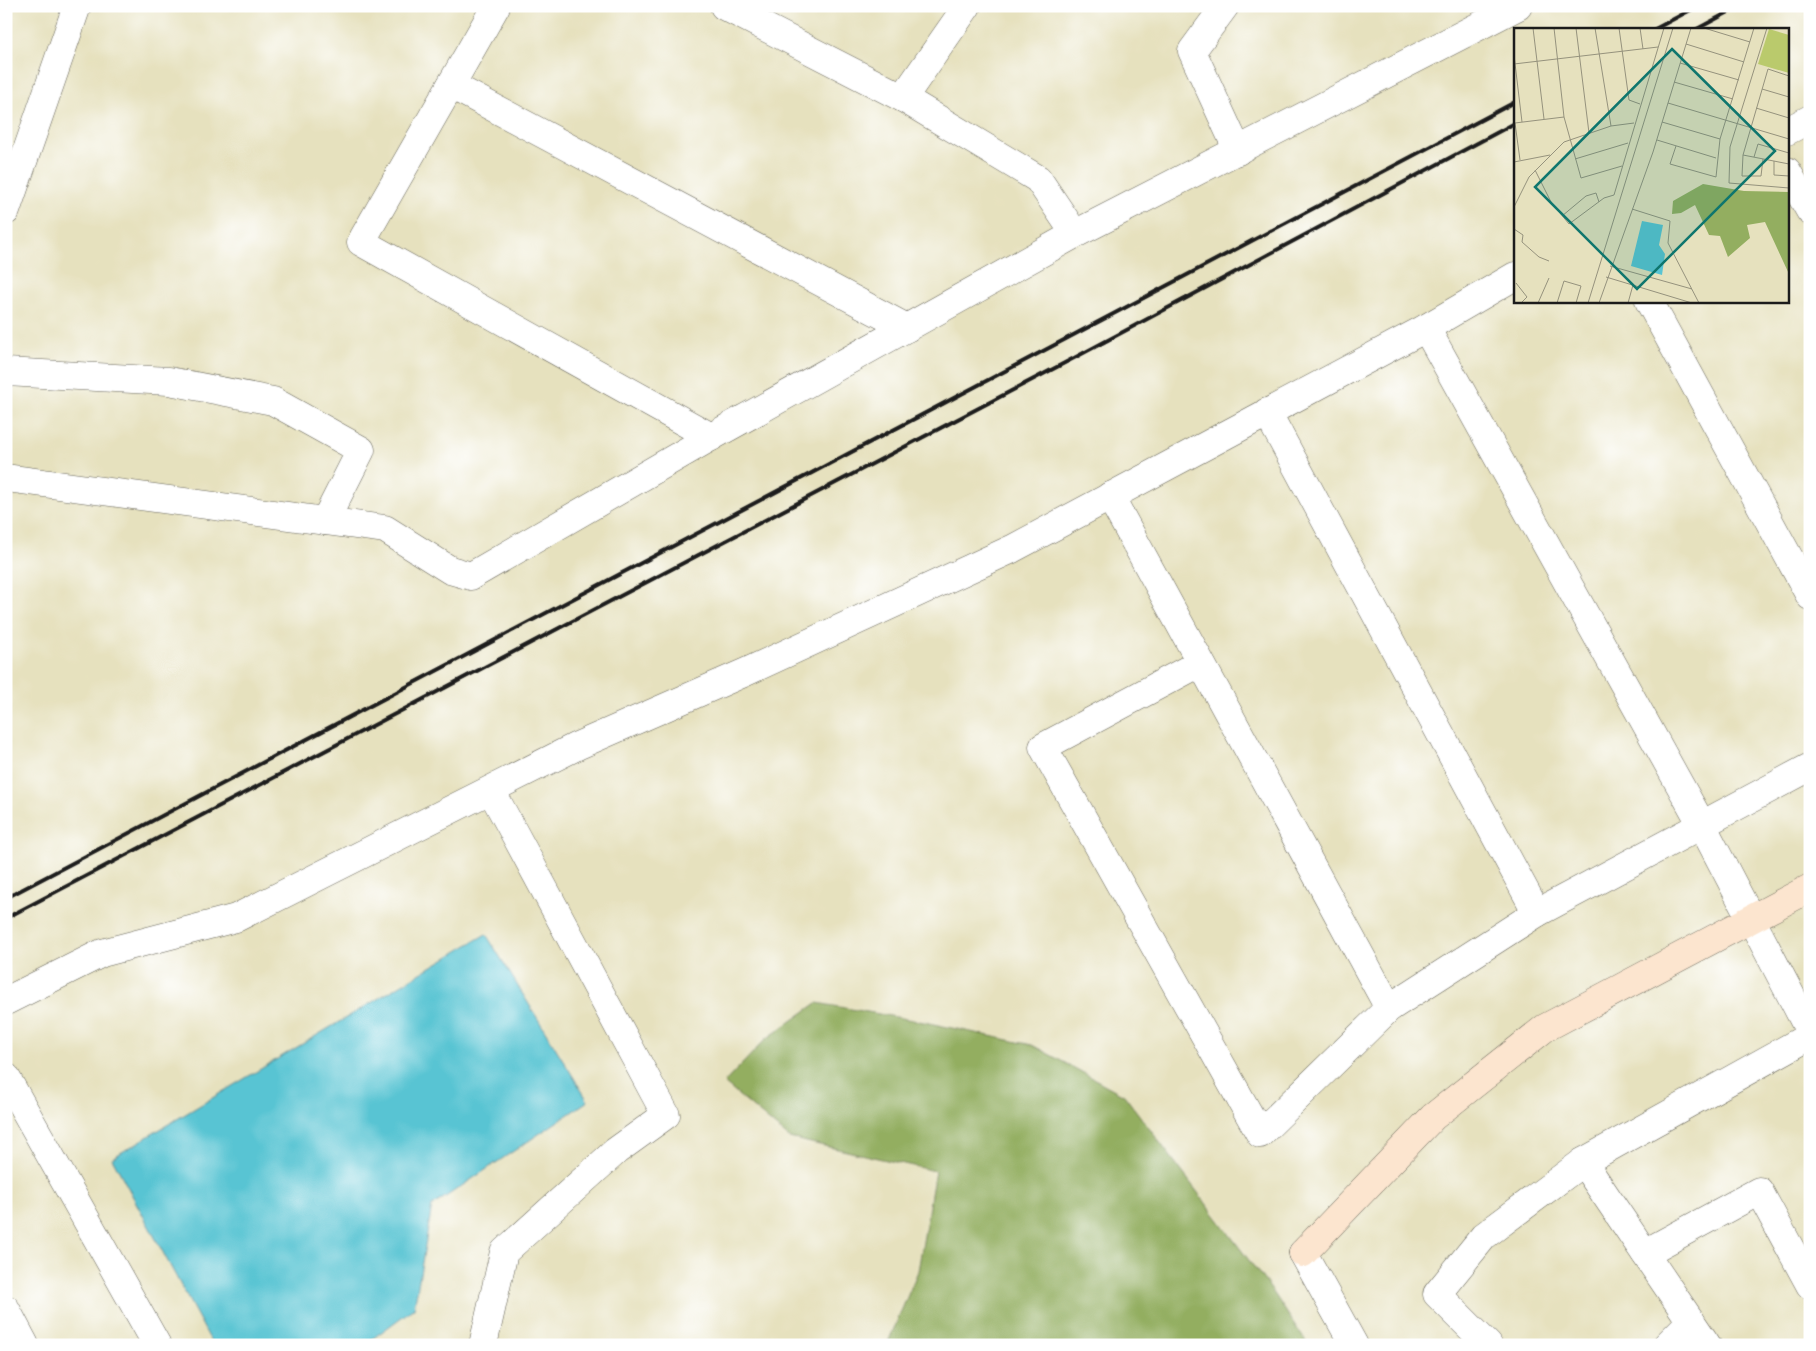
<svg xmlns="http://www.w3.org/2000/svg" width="1816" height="1351" font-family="'Libre Bodoni',serif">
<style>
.forest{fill:#93ae60;stroke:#58653e}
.water{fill:#59c4d3;stroke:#3a7078}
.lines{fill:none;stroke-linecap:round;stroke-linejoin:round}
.street-casing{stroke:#636155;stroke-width:29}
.secondary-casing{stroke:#636155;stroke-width:29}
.street{stroke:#fff;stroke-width:28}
.secondary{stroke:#fce5cf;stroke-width:28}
.rail{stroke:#1c1c1c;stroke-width:4}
.inset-road{fill:none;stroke:#95927d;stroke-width:1}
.view{fill:#0f766e;fill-opacity:0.15;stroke:#0f766e;stroke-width:2.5}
.inset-edge{fill:none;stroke:#1c1c1c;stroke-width:2.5}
</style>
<rect width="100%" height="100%" fill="#fff"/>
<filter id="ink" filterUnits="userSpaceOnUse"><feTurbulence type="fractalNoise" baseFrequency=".02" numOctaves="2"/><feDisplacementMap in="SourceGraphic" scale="10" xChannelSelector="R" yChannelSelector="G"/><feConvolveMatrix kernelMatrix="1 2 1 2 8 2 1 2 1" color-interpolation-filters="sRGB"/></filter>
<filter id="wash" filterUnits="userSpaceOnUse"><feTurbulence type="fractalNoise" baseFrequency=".0096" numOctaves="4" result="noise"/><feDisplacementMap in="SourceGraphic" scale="20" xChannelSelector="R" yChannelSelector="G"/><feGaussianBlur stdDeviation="1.12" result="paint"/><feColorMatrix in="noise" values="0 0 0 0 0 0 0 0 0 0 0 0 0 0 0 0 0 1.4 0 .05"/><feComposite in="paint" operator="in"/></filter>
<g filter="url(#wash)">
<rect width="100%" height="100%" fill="#e6e1be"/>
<!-- forest -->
<path class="forest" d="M817,1003L924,1022L1032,1045L1124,1095L1273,1292L1308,1345H887L918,1271L935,1171L789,1138L724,1083L766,1039Z"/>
<!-- water -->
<path class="water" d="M486,934L588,1101L432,1206L414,1308L364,1345H213L112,1158Z"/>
</g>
<g filter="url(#ink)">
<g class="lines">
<!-- street casing -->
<g class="street-casing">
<g id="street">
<path d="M496,6L361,242L711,437"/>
<path d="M724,6L903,98L1038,179L1075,234"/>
<path d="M1225,6L1192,51L1238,151"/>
<path d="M451,85L907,328"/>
<path d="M903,98L967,6"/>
<path d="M1787,131L1810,119"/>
<path d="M1787,171L1810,211"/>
<path d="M6,211L77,6"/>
<path d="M1649,301L1810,596"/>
<path d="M1426,328L1702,825L1810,1032"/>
<path d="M6,372L169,381L273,401L361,450L325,521"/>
<path d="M1267,412L1537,913"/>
<path d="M6,478L385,529L450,570L471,576L711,437L1075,234L1518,6"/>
<path d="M1110,496L1389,1008"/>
<path d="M1200,663L1043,747L1260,1134L1389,1008L1537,913L1810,767"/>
<path d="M6,1001L102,953L236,918L577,746L746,672L1012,549L1426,328L1515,276"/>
<path d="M6,1077L157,1345"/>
<path d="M1303,1253L1354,1345"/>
<path d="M1645,1253L1759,1191L1810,1285"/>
<path d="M6,1309L25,1345"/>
<path d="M483,1345L504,1252L616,1151L666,1115L491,790"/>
<path d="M1488,1345L1437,1294L1484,1236L1583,1162"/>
<path d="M1667,1345L1691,1321"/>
<path d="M1707,1345L1583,1162L1810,1036"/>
</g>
</g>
<!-- secondary casing -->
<g class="secondary-casing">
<path id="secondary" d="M1303,1253L1433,1117L1545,1028L1810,888"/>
</g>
<!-- street -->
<use href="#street" class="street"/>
<!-- secondary -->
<use href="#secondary" class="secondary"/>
<!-- rail -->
<g class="rail">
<path d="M1655,29L1698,6"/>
<path d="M1697,29L1740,6"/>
<path d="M6,898L1515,102"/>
<path d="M6,918L1076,357L1515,123"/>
</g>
</g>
</g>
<!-- overview -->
<g transform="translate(1514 28)">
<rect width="275" height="275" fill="#e6e1be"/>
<path d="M255,1L275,7V45L244,36Z" fill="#baca6c"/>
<path d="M189,156L230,163L275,164V246L251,194L233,197L236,210L214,229L206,208L195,207L181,177L167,185L158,186L159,173Z" fill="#93ae60"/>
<path d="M128,193L149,197L145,217L151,226L148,247L117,238Z" fill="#59c4d3"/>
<path class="inset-road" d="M19,0L30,91M40,0L50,89L67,150L108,138M62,0L75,105M81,0L97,98M105,0L115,72L126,76M126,0L129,21M190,0L236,14M253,0L216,119L215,155L275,160M172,16L230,34M0,27L8,94M166,35L225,52M0,36L144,19M275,48L254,41L229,127L275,136M160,54L219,71M248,61L275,69M154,75L275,111M242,80L275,90M148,94L206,111M143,112L202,130M162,118L156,136L202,149L206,111L240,0M229,127L228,148H247L249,131M240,129L244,116L275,125M61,131L114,115M6,132L1,95L50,89M260,133V147L275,148M0,134L36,127M21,142L37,174L55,196L90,170L100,167L150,0M0,179L15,149L50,114L97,98L120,95M118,181L156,193L154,215L185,275M48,188L72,168L82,165L85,174M0,201L9,207L8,214L25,229L35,233M96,238L178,261M92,249L178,275M2,255L13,269L7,275M24,275L35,250M43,275L50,253L67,258L62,275M74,275L159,0M85,275L139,124L177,0M114,275L119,257"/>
<path class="view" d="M158,21L261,123L123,261L21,159Z"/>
<rect width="275" height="275" class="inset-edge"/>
</g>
<!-- margin -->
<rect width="1816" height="1351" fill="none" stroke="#fff" stroke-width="25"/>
</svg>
